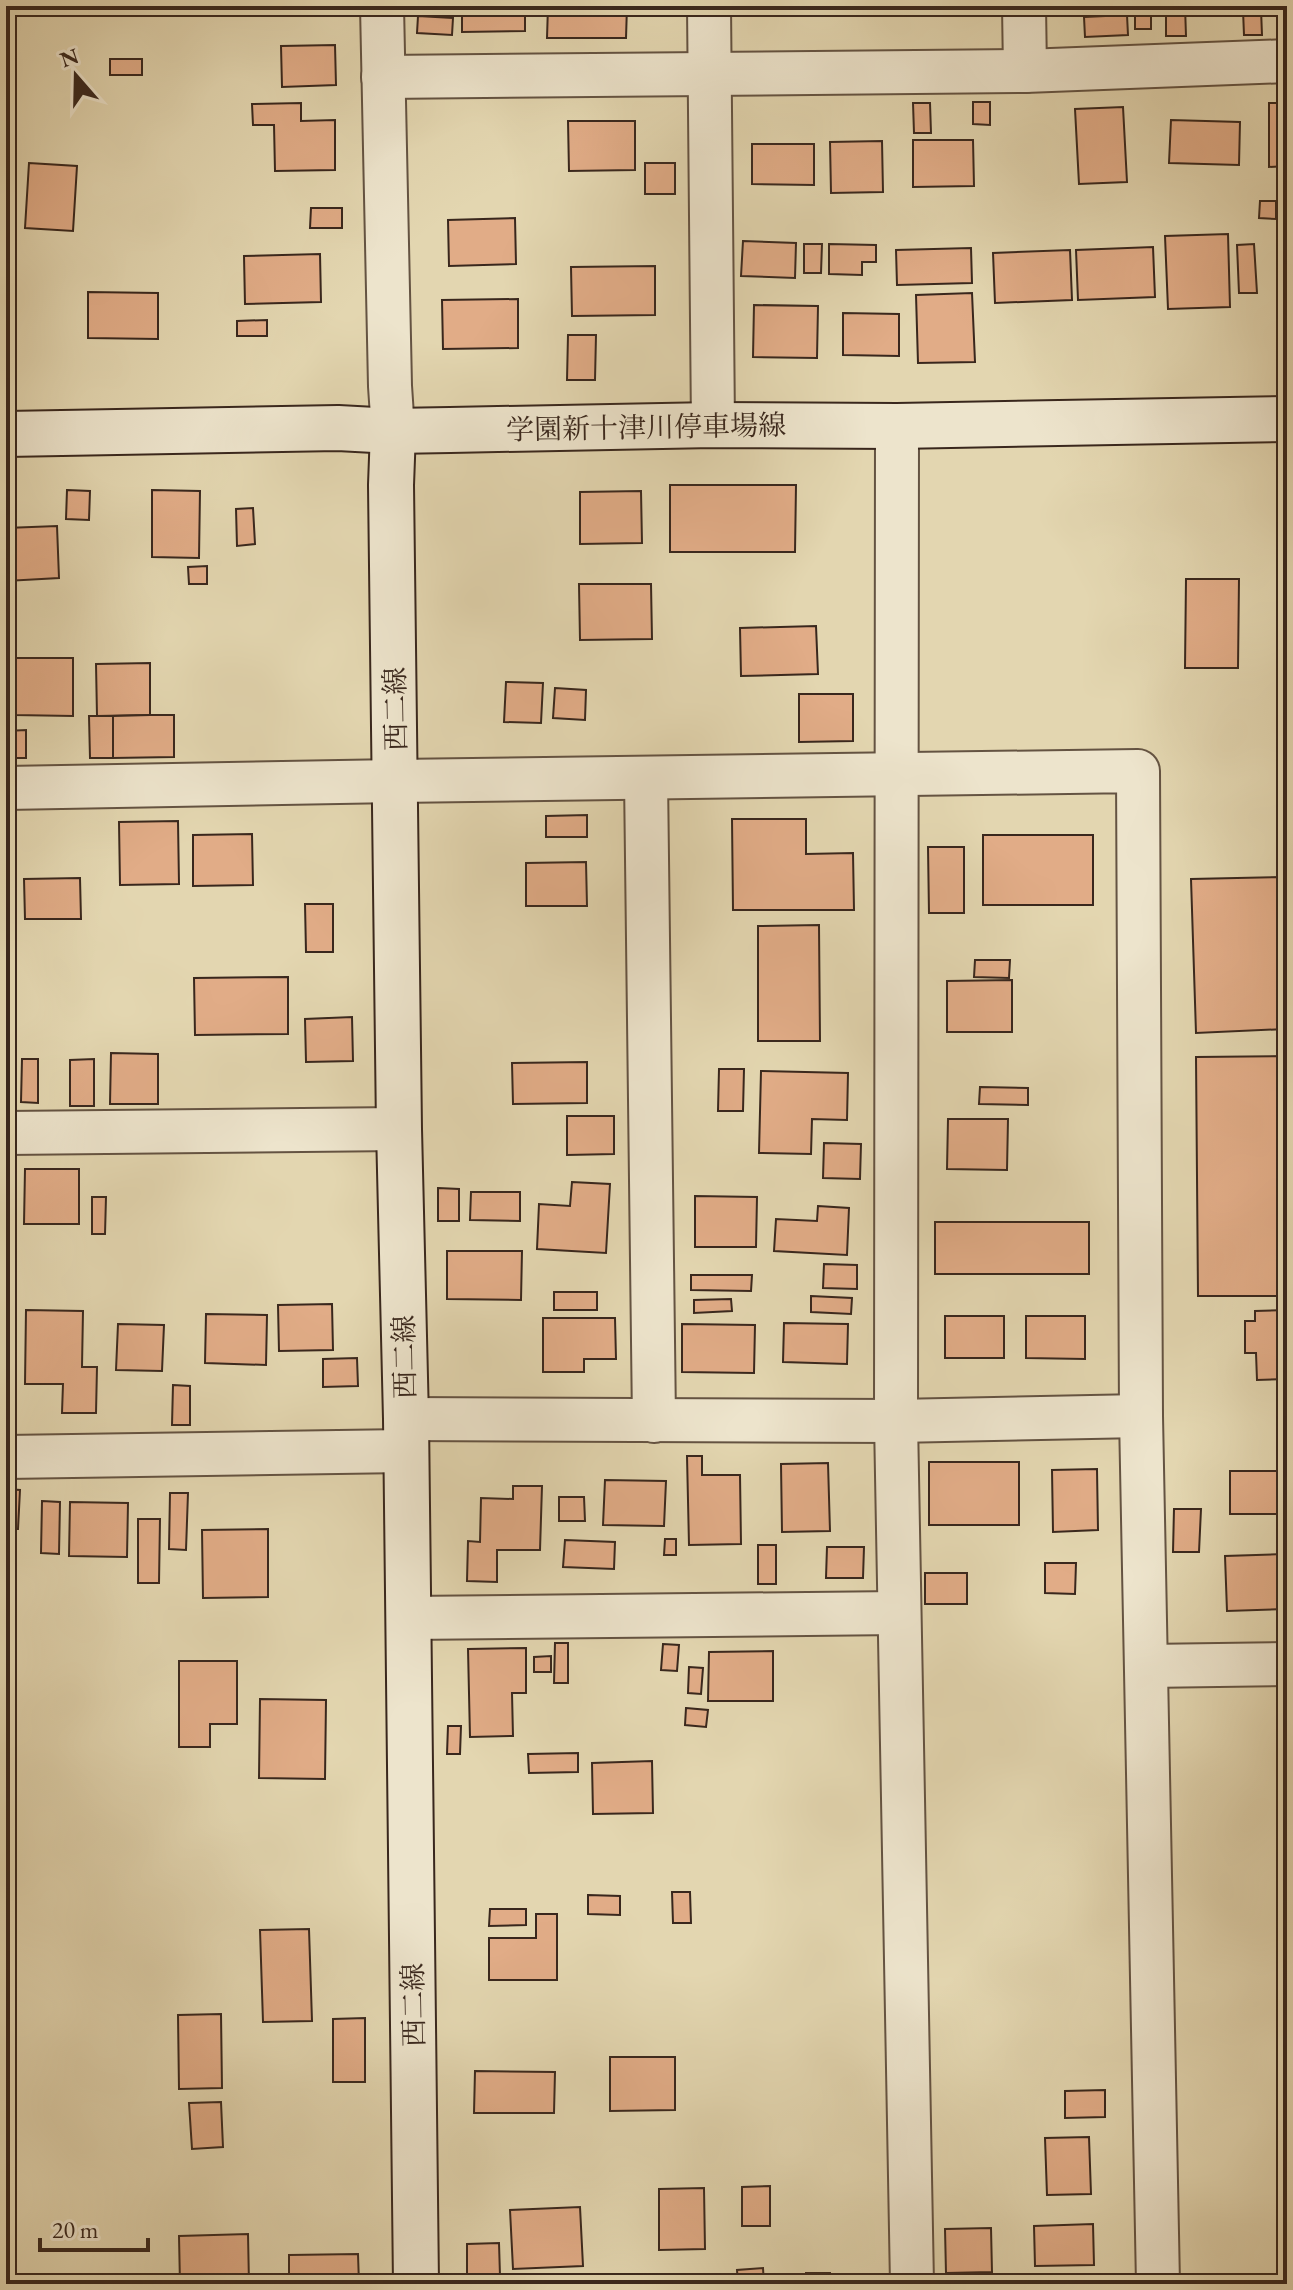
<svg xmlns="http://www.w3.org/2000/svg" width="1293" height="2290" font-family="'EB Garamond','Noto Serif JP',serif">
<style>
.building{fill:#e1ac87;stroke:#39271d;stroke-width:2}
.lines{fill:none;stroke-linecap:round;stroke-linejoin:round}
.street-casing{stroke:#645342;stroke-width:46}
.secondary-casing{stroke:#39271d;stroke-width:48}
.street{stroke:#ede4cc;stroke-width:42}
.secondary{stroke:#ede4cc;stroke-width:44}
.labels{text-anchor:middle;stroke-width:8;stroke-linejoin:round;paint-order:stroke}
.street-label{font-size:28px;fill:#39271d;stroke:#ede4cc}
</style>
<rect width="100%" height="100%" fill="#e3d6b0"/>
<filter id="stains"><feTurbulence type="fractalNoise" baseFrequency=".0025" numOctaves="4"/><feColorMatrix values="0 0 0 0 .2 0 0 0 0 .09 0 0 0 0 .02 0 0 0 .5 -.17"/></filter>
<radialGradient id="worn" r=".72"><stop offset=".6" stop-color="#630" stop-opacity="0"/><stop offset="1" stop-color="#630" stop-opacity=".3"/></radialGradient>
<!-- building -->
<g class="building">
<path d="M462,6H525V31L462,32Z"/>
<path d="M548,6H627L626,38H547Z"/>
<rect x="1135" y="6" width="16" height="23"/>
<path d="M1166,6H1185L1186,36H1166Z"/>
<path d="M1261,9L1262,35H1244L1243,10Z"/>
<path d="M1127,15L1128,35L1085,37L1084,17Z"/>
<path d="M418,16L453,18L452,35L417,33Z"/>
<path d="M335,45L336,85L282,87L281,46Z"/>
<rect x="110" y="59" width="32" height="16"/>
<path d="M973,102H990V125L973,124Z"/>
<path d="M301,103V121L335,120V170L275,171L274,125H253L252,104Z"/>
<path d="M913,103H930L931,133H914Z"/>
<path d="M1269,103H1287V166L1269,167Z"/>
<path d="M1123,107L1127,182L1079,184L1075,109Z"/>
<path d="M1171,120L1240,122L1239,165L1169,163Z"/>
<path d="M568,121H635V170L569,171Z"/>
<path d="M913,140H973L974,186L913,187Z"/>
<path d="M882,141L883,192L831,193L830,142Z"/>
<path d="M752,144H814V185L752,184Z"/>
<path d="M29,163L77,166L73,231L25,228Z"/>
<rect x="645" y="163" width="30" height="31"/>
<path d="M1260,201H1276V219L1259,218Z"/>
<path d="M311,208H342V228H310Z"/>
<path d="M515,218L516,264L449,266L448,220Z"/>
<path d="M1228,234L1230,307L1168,309L1165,236Z"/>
<path d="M743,241L796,243L795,278L741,276Z"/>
<path d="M804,244H822L821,273H804Z"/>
<path d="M829,244L876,245V262H862V275L829,274Z"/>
<path d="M1254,244L1257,293H1239L1237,245Z"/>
<path d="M1153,247L1155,297L1078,300L1076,250Z"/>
<path d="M971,248L972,283L897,285L896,250Z"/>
<path d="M1070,250L1072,300L995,303L993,253Z"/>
<path d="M320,254L321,302L245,304L244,256Z"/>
<path d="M655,266V315L572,316L571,267Z"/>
<path d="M88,292L158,293V339L88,338Z"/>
<path d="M972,293L975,362L918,363L916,295Z"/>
<path d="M518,299V348L443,349L442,300Z"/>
<path d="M754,305L818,306L817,358L753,357Z"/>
<path d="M843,313L899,314V356L843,355Z"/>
<path d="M267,320V336H237V321Z"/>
<path d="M568,335H596L595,380H567Z"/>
<path d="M670,485H796L795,552H670Z"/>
<path d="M67,490L90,491L89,520L66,519Z"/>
<path d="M152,490L200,491L199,558L152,557Z"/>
<path d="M641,491L642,543L580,544V492Z"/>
<path d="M253,508L255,544L237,546L236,509Z"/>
<path d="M57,526L59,578L6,581V528Z"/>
<path d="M207,566V584H189L188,567Z"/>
<path d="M1186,579H1239L1238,668H1185Z"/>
<path d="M579,584H651L652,639L580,640Z"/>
<path d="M816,626L818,674L741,676L740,628Z"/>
<path d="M14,658H73V716L14,715Z"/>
<path d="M150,663V715L97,716L96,664Z"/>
<path d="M506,682L543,683L541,723L504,722Z"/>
<path d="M555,688L586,690L585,720L553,718Z"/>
<path d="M799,694H853V741L799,742Z"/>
<path d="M150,715H174V757L113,758V716Z"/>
<path d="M89,716H113V758H90Z"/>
<path d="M26,730V758H6V731Z"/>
<path d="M587,815V837H546V816Z"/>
<path d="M732,819H806V854L853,853L854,910H733Z"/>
<path d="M178,821L179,884L120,885L119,822Z"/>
<path d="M252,834L253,885L193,886V835Z"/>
<rect x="983" y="835" width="110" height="70"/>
<path d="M928,847H964V913H929Z"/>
<path d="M586,862L587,906H526V863Z"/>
<path d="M1281,877L1283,923H1287V983H1284L1286,1029L1196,1033L1191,879Z"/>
<path d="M80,878L81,919H25L24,879Z"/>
<path d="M305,904H333V952H306Z"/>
<path d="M819,925L820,1041H758V926Z"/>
<path d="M975,960H1010L1009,978L974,977Z"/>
<path d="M288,977V1034L195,1035L194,978Z"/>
<path d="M1012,980V1032H947V981Z"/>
<rect x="6" y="1007" width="3" height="61"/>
<path d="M352,1017L353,1061L306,1062L305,1019Z"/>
<path d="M111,1053L158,1054V1104H110Z"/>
<path d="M1285,1056L1287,1296H1198L1196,1057Z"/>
<path d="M22,1059H38V1103L21,1102Z"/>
<path d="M94,1059V1106H70V1060Z"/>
<path d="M587,1062V1103L513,1104L512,1063Z"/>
<path d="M719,1069H744L743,1111H718Z"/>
<path d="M761,1071L848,1073L847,1120L812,1119L811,1154L759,1153Z"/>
<path d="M980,1087L1028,1088V1105L979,1104Z"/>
<path d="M567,1116H614V1154L567,1155Z"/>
<path d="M948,1119H1008L1007,1170L947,1169Z"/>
<path d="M824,1143L861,1144L860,1179L823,1178Z"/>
<path d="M25,1169H79V1224H24Z"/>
<path d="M572,1182L610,1184L606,1253L537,1249L539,1204L570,1206Z"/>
<path d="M438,1188L459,1189V1221H438Z"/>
<path d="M471,1192H520V1221L470,1220Z"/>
<path d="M695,1196L757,1197L756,1247H695Z"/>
<path d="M92,1197H106L105,1234H92Z"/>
<path d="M818,1206L849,1208L847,1255L774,1251L776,1219L817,1221Z"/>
<rect x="935" y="1222" width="154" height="52"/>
<path d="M447,1251H522L521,1300L447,1299Z"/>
<path d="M824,1264L857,1265V1289L823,1288Z"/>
<path d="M691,1275H752L751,1291L691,1290Z"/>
<rect x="554" y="1292" width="43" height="18"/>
<path d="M811,1296L852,1298L851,1314L811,1312Z"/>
<path d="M731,1299L732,1311L694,1313V1300Z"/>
<path d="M332,1304L333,1350L279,1351L278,1305Z"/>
<path d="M26,1310L83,1311L82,1367H97L96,1413H62L63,1384H25Z"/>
<path d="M1287,1310V1379L1257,1380L1256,1353H1245V1321H1255V1311Z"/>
<path d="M206,1314L267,1315L266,1365L205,1363Z"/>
<rect x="945" y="1316" width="59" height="42"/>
<path d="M1026,1316H1085V1359L1026,1358Z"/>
<path d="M543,1318H615L616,1359H584V1372H543Z"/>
<path d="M784,1323L848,1324L847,1364L783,1362Z"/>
<path d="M118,1324L164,1325L162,1371L116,1370Z"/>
<path d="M682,1324L755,1325L754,1373L682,1372Z"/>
<path d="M357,1358L358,1386L323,1387V1359Z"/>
<path d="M173,1385L190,1386V1425H172Z"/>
<path d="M687,1456H702V1475H740L741,1544L689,1545Z"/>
<rect x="929" y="1462" width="90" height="63"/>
<path d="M828,1463L830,1531L782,1532L781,1464Z"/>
<path d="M1097,1469L1098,1530L1053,1532L1052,1470Z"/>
<rect x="1230" y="1471" width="57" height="43"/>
<path d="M605,1480L666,1481L664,1526L603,1525Z"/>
<path d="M513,1486H542L540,1550H497V1582L467,1581L468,1541L480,1542L481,1498L513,1499Z"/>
<path d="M6,1489L20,1490L18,1529H6Z"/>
<path d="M170,1493H188L186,1550L169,1549Z"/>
<path d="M559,1497H584L585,1521H559Z"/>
<path d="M42,1501L60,1502L59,1554L41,1553Z"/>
<path d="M70,1502L128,1503L127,1557L69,1556Z"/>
<path d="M1174,1509H1201L1199,1552H1173Z"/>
<path d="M138,1519H160L159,1583H138Z"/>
<path d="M268,1529V1597L203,1598L202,1530Z"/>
<path d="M665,1539H676V1555H664Z"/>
<path d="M565,1540L615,1542L614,1569L563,1567Z"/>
<rect x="758" y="1545" width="18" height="39"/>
<path d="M827,1547H864L863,1578H826Z"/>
<path d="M1283,1554L1285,1609L1227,1611L1225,1556Z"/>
<path d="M1045,1563H1076L1075,1594L1045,1593Z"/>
<rect x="925" y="1573" width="42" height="31"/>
<path d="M555,1643H568V1683H554Z"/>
<path d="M663,1644L679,1645L677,1671L661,1670Z"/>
<path d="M526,1648V1693H512L513,1736L470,1737L468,1649Z"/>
<path d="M773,1651V1701H708L709,1652Z"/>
<path d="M551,1656V1672H534V1657Z"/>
<path d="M179,1661H237V1724H210V1747H179Z"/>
<path d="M689,1667L703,1668L701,1694L688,1693Z"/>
<path d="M260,1699L326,1700L325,1779L259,1778Z"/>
<path d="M686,1708L708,1710L706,1727L685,1725Z"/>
<path d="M448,1726H461L460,1754H447Z"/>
<path d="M578,1753V1772L529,1773L528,1754Z"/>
<path d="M652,1761L653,1813L593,1814L592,1763Z"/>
<path d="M672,1892H690L691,1923H673Z"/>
<path d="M588,1895L620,1896V1915L588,1914Z"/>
<path d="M490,1909H526V1925L489,1926Z"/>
<path d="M536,1914H557V1980H489V1938H536Z"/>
<path d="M309,1929L312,2021L263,2022L260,1930Z"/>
<path d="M221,2014L222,2088L179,2089L178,2015Z"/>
<path d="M365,2018V2082H333V2019Z"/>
<path d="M610,2057H675V2110L610,2111Z"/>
<path d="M475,2071L555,2072L554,2113H474Z"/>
<path d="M1105,2090V2117L1065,2118V2091Z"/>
<path d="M221,2102L223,2147L192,2149L189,2103Z"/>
<path d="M1089,2137L1091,2194L1047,2195L1045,2138Z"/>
<path d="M770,2186V2226H742V2187Z"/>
<path d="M704,2188L705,2249L659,2250V2189Z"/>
<path d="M580,2207L583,2266L513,2269L510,2210Z"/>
<path d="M1093,2224L1094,2265L1035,2266L1034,2226Z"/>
<path d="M991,2228L992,2272L946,2273L945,2229Z"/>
<path d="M248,2234L249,2284H180L179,2236Z"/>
<path d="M499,2243L500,2276H467V2244Z"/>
<path d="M358,2254L359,2284H289V2255Z"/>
<path d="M763,2268L764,2284H738L737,2270Z"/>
<rect x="806" y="2273" width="24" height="11"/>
</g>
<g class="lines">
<!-- street casing -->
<g class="street-casing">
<g id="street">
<path d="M382,6L390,386L393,431"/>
<path d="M709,6L713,425"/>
<path d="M1024,6L1025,71"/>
<path d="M383,77L1025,71L1287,61"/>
<path d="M897,426L896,1421L912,2284"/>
<path d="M646,778L654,1421"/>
<path d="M6,788L396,781L1138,771L1141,1416L1158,2284"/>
<path d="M6,1133L399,1129"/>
<path d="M406,1419L896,1421L1141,1416"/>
<path d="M6,1457L405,1451"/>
<path d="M408,1618L899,1613"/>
<path d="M1146,1666L1287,1664"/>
</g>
</g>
<!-- secondary casing -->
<g class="secondary-casing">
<g id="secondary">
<path d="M393,431L391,485L399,1129L406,1419L416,2284"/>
<path d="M6,434L338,428L393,431L450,430L713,425L897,426L1287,419"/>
</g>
</g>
<!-- street -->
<use href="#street" class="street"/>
<!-- secondary -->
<use href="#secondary" class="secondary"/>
</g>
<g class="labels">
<!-- street labels -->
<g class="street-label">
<text transform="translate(646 427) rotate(-1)" y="10">学園新十津川停車場線</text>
<text transform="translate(395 709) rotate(-91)" y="10">西二線</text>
<text transform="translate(404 1357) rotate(-91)" y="10">西二線</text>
<text transform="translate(413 2005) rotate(-91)" y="10">西二線</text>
</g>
</g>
<!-- margin -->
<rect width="1293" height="2290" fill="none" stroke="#e3d6b0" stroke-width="32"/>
<rect x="8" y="8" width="1277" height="2274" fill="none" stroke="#39271d" stroke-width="4"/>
<rect x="16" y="16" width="1261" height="2258" fill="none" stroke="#39271d" stroke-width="2"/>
<!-- north arrow -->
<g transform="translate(76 76) rotate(340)" stroke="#ede4cc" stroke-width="6" paint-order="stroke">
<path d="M0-6L14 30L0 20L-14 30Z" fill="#39271d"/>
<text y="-12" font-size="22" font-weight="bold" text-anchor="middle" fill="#39271d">N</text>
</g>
<!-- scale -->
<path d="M40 2238v12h108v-12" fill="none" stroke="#39271d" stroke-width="4"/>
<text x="52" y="2238" font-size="24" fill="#39271d" stroke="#ede4cc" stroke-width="6" paint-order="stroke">20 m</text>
<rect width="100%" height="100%" filter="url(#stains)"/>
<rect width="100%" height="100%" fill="url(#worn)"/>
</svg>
